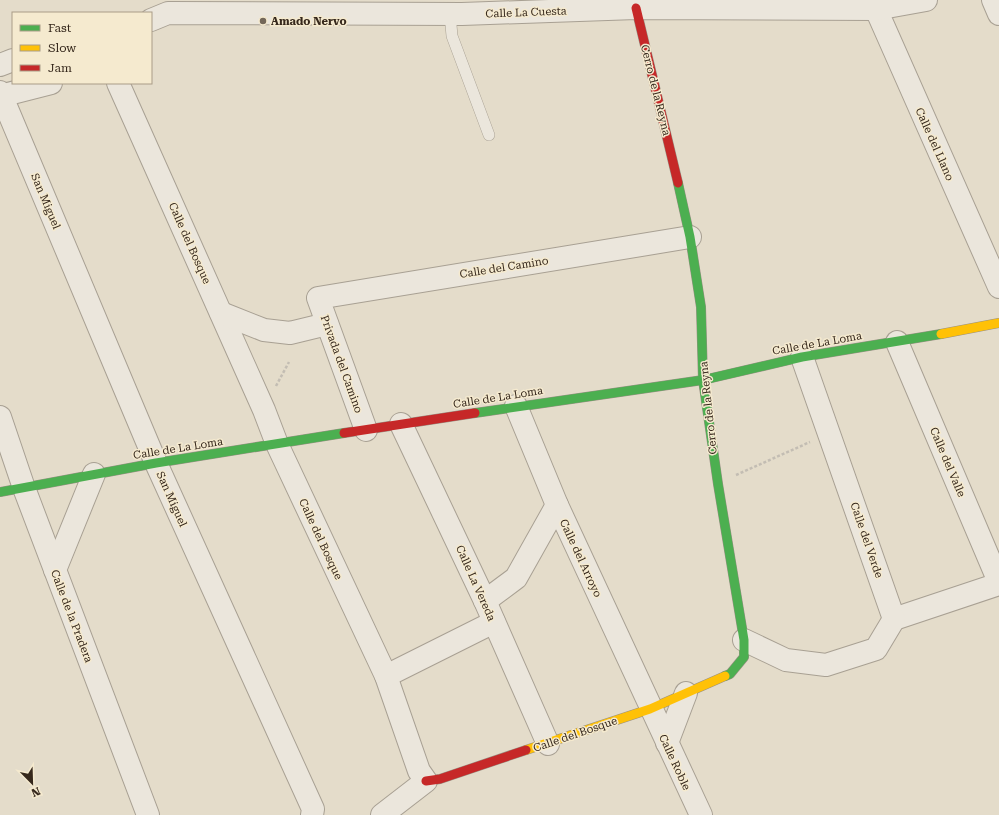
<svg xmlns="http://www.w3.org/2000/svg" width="999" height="815" font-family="'Roboto Serif',serif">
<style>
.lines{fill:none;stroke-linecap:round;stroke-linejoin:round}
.lane-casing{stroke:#a8a093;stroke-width:12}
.street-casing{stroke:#a8a093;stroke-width:24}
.fast-casing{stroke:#989084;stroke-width:10}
.slow-casing{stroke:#989084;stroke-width:10}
.jam-casing{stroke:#989084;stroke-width:10}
.path{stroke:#c3bdb3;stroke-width:2.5;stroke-dasharray:3 2;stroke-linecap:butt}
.lane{stroke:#ebe6dc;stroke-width:11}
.street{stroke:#ebe6dc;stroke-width:22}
.fast{stroke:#4caf50;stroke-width:9}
.slow{stroke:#ffc107;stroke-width:9}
.jam{stroke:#c62828;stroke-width:9}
.poi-dot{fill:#736759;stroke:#f5eacf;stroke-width:1.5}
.labels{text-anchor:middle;stroke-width:3;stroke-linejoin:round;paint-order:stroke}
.street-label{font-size:11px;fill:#36281c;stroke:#f5eacf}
.poi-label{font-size:11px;font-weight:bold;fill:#36281c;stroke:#f5eacf;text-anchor:start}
</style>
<rect width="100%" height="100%" fill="#e4dcca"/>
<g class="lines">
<!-- lane casing -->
<g class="lane-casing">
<path id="lane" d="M450,14L452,36L489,135"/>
</g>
<!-- street casing -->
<g class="street-casing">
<g id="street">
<path d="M872,0L999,287"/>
<path d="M993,0L999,14"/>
<path d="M151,20L168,13L462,14L636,8L876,9L926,0"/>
<path d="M0,65L13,60"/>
<path d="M118,83L264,410L277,444L386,676L419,771L426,781L382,815"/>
<path d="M0,92L156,463L313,809L312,815"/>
<path d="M0,96L51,83"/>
<path d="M221,313L264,330L290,333L327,324"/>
<path d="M897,342L999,582"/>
<path d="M802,357L894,619"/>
<path d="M516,406L557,505L701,815"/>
<path d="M0,417L24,488L148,815"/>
<path d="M401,424L485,601L548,744"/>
<path d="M366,430L318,298L690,237"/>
<path d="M55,570L94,474"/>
<path d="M485,601L516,578L557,505"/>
<path d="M894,619L999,584"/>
<path d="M744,640L786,660L826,665L876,649L894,619"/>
<path d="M386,676L494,622"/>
<path d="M667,743L686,693"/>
</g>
</g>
<!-- fast casing -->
<g class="fast-casing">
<g id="fast">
<path d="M678,183L690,237L701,307L703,380L718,484L744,640V657L730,674L725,676"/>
<path d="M475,413L703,380L802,357L941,334"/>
<path d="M0,492L156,463L344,433"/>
</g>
</g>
<!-- slow casing -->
<g class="slow-casing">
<g id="slow">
<path d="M941,334L999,323"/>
<path d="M526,750L650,709L725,676"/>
</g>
</g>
<!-- jam casing -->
<g class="jam-casing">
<g id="jam">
<path d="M636,8L678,183"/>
<path d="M344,433L475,413"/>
<path d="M426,781L440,779L526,750"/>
</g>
</g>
<!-- path -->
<g class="path">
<path d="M276,386L289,362"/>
<path d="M736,475L810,442"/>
</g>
<!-- lane -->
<use href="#lane" class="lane"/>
<!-- street -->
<use href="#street" class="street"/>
<!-- fast -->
<use href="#fast" class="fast"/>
<!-- slow -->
<use href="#slow" class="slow"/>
<!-- jam -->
<use href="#jam" class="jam"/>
</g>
<!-- markers -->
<circle class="poi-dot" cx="263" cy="21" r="4"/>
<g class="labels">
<!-- street labels -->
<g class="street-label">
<text transform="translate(526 12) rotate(-2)" y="4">Calle La Cuesta</text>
<text transform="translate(656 90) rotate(76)" y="4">Cerro de la Reyna</text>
<text transform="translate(935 144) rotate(66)" y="4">Calle del Llano</text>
<text transform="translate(46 201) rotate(67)" y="4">San Miguel</text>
<text transform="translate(190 243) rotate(66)" y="4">Calle del Bosque</text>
<text transform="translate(504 267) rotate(-9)" y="4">Calle del Camino</text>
<text transform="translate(817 343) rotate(-10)" y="4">Calle de La Loma</text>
<text transform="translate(342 364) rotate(70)" y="4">Privada del Camino</text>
<text transform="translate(498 397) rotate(-9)" y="4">Calle de La Loma</text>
<text transform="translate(708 408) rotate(-96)" y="4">Cerro de la Reyna</text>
<text transform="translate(178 448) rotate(-9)" y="4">Calle de La Loma</text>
<text transform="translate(948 462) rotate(67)" y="4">Calle del Valle</text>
<text transform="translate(172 499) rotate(66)" y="4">San Miguel</text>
<text transform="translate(321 539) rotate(65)" y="4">Calle del Bosque</text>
<text transform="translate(867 540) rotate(71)" y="4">Calle del Verde</text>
<text transform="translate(581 558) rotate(65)" y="4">Calle del Arroyo</text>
<text transform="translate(476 583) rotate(66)" y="4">Calle La Vereda</text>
<text transform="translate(72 616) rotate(69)" y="4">Calle de la Pradera</text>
<text transform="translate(575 734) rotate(-19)" y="4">Calle del Bosque</text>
<text transform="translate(675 762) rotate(65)" y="4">Calle Roble</text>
</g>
<!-- poi labels -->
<g class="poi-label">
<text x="271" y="25">Amado Nervo</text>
</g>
</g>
<!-- legend -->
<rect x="12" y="12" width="140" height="72" fill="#f5eacf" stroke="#a99c87"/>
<rect x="20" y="25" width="20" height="6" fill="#4caf50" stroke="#a99c87"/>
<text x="48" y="32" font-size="12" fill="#36281c">Fast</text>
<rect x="20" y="45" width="20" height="6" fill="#ffc107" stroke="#a99c87"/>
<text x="48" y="52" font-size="12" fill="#36281c">Slow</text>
<rect x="20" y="65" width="20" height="6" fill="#c62828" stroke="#a99c87"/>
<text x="48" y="72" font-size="12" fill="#36281c">Jam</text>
<!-- north arrow -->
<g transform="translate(32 783) rotate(157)" stroke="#f5eacf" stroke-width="3" paint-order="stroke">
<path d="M0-3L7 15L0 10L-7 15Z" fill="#36281c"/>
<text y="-6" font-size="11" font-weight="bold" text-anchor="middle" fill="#36281c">N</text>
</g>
</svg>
